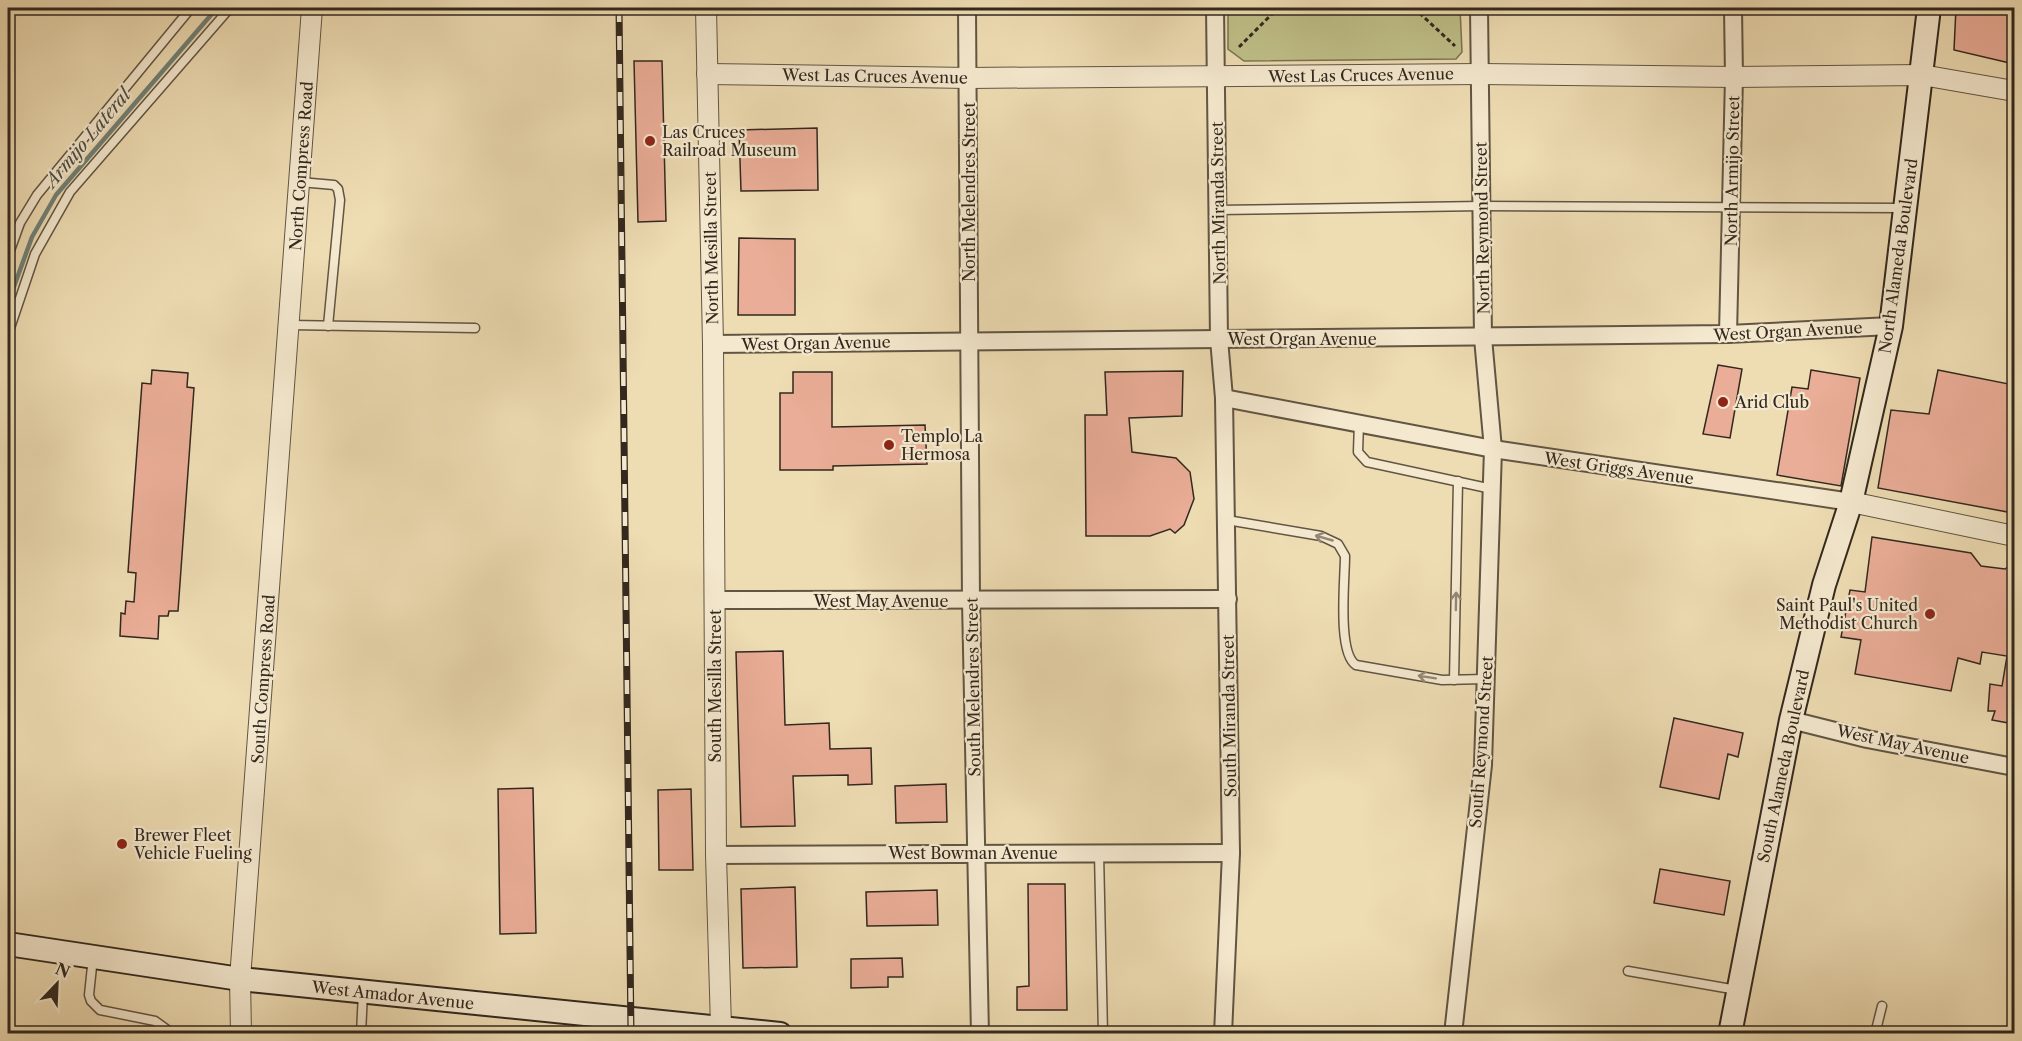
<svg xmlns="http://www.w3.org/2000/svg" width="2022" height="1041" font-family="'Libre Caslon Text',serif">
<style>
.green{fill:#bfbf88;stroke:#787453;stroke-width:1.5}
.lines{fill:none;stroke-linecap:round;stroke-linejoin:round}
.stream{stroke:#708076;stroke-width:4.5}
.building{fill:#eaad97;stroke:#32281e;stroke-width:1.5}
.service-casing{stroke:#615543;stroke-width:11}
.minor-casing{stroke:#615543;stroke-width:20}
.tertiary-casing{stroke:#615543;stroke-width:22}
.secondary-casing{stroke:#32281e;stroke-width:26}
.path{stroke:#32281e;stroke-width:3;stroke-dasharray:4.5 3;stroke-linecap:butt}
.service{stroke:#f4e8ce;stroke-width:8}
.minor{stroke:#f4e8ce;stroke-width:16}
.tertiary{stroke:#f4e8ce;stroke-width:20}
.secondary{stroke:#f4e8ce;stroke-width:22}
.rail-casing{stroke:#32281e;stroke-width:7}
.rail{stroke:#f4e8ce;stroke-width:4.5;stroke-dasharray:14;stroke-linecap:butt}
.oneway{stroke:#938876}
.poi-dot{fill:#8f2418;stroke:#f4e8ce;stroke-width:2}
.labels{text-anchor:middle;stroke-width:4.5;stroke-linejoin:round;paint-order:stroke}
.street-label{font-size:16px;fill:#32281e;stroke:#f4e8ce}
.poi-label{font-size:16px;fill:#32281e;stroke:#f4e8ce;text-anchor:start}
.water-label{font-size:18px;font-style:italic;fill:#4c4d43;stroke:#f4e8ce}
</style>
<rect width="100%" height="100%" fill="#eedcb3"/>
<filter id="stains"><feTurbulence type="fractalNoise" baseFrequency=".00333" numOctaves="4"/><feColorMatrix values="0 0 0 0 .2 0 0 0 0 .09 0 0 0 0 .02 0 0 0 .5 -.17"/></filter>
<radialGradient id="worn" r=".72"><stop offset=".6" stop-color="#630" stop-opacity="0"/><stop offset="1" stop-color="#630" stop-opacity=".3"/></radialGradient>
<!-- green -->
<path class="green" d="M1228,8H1460L1462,52L1456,59L1244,61L1228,49Z"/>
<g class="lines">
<!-- stream -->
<path class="stream" d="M8,303L32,237L56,195L217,8"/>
</g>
<!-- building -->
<g class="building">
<path d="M1956,8H2014V64L1954,50Z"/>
<path d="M634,61H662L666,221L638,222Z"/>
<path d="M817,128L818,190L741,191L739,130Z"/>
<path d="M739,238L795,239V315H738Z"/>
<path d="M1718,365L1742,369L1730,438L1703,434Z"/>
<path d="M152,370L188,373L187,387L194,388L178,611H169L168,616H159L158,639L120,636L121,613L125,614L126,601L134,602L136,573L128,572L142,383L151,384Z"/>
<path d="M1811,370L1860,378L1841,486L1777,475L1792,387L1808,389Z"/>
<path d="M1938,370L2014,385L2013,513L1878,488L1891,410L1929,414Z"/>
<path d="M1183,371L1182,416L1129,418L1132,452L1176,458L1190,472L1194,499L1184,525L1175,533L1170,529L1150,536H1086L1085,415H1107L1105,372Z"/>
<path d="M793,372H832V427L925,425L927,464L833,466V470H780V393H793Z"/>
<path d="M1872,537L1971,553L1981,566L2005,569L2014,562V724L1992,720L1995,711H1988L1990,684L2002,686L2007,656L1982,652L1980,664L1958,658L1951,691L1855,674L1861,640L1841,637L1850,590L1865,592Z"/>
<path d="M783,651L785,725L829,723L830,749L871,748L872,784L848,785V775L793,776L795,826L741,827L736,652Z"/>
<path d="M1674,718L1743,733L1738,757L1728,754L1719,799L1660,787Z"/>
<path d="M946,784L947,822L896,823L895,786Z"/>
<path d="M533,788L536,933L500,934L498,789Z"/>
<path d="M691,789L693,870H659L658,790Z"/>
<path d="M1660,869L1730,881L1724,915L1654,903Z"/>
<path d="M1028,884H1065L1067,1010H1017V987L1029,986Z"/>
<path d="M795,887L797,967L743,968L741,889Z"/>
<path d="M937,890L938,925L867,926L866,892Z"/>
<path d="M902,958L903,977H888V987L851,988V959Z"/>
</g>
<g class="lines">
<!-- service casing -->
<g class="service-casing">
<g id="service">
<path d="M300,182L334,185L338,189L340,200L328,326"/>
<path d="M1218,210L1482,206L1904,208"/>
<path d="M8,256L20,223L37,195L191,8"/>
<path d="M290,325L475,328"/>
<path d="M8,334L35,254L70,192L230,8"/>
<path d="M1359,423L1358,452L1367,462L1492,489"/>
<path d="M1227,520L1321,536L1338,544L1345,556C1345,579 1337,653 1356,665L1442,680L1486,679"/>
<path d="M1454,680L1458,481"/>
<path d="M1099,853L1103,1034"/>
<path d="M93,957L89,995L91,1001L100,1010L155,1021L173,1034"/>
<path d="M1628,971L1737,990"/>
<path d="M361,1034L363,992"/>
<path d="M1875,1034L1882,1006"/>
</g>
</g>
<!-- minor casing -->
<g class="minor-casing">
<g id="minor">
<path d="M967,8L971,601L980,1034"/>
<path d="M1215,8L1219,339L1224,398L1231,853L1223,1034"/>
<path d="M1728,334L1734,77L1733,8"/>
<path d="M713,344L1728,334L1891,326"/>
<path d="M1224,398L1493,449L1851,502"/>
<path d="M714,600L1228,599"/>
<path d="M1791,720L1867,739L2014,767"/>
<path d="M716,855L1231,853"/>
<path d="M1453,1034L1483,765L1493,449L1483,338L1479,8"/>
</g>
</g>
<!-- tertiary casing -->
<g class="tertiary-casing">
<g id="tertiary">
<path d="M706,8L713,344L716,855L721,1027"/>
<path d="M707,74L969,78L1480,74L1734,77L1922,75L2014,91"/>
<path d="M1851,502L2014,536"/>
<path d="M241,1034L240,979L312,8"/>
</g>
</g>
<!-- secondary casing -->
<g class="secondary-casing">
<g id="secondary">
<path d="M8,944L240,979L780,1034"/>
<path d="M1730,1034L1791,720L1824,585L1851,502L1891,326L1929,8"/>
</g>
</g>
<!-- path -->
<g class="path">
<path d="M1414,8L1455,46"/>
<path d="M1239,47L1278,8"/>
</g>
<!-- service -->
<use href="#service" class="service"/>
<!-- minor -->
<use href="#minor" class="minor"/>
<!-- tertiary -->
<use href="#tertiary" class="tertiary"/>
<!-- secondary -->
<use href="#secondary" class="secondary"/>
<!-- rail casing -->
<g class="rail-casing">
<path id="rail" d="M619,8L631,1034"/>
</g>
<!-- rail -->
<use href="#rail" class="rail"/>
</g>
<!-- one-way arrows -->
<defs><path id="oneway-shaft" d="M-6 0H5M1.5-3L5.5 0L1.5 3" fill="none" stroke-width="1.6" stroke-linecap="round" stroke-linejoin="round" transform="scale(1.5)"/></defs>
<g class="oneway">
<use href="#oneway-shaft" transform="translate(1324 538) rotate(-164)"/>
<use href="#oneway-shaft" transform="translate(1456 601) rotate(-89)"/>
<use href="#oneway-shaft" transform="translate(1427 677) rotate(-171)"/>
</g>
<!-- markers -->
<g class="poi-dot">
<circle cx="650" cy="141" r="6"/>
<circle cx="1723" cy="402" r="6"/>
<circle cx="889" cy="445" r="6"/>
<circle cx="1930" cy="614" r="6"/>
<circle cx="122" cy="844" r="6"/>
</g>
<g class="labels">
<!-- street labels -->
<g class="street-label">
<text transform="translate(1361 75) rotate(-1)" y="6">West Las Cruces Avenue</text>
<text transform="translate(875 76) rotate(1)" y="6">West Las Cruces Avenue</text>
<text transform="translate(301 166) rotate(-86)" y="6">North Compress Road</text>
<text transform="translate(1732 171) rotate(-89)" y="6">North Armijo Street</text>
<text transform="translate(969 192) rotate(-90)" y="6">North Melendres Street</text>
<text transform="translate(1218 203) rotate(-91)" y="6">North Miranda Street</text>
<text transform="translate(1482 228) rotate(-91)" y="6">North Reymond Street</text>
<text transform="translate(711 248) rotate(-91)" y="6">North Mesilla Street</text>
<text transform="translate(1898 256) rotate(-82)" y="6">North Alameda Boulevard</text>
<text transform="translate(1788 331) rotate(-3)" y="6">West Organ Avenue</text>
<text x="1302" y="345">West Organ Avenue</text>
<text transform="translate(816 343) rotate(-1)" y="6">West Organ Avenue</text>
<text transform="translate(1619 468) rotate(8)" y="6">West Griggs Avenue</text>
<text x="881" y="607">West May Avenue</text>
<text transform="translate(263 679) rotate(-86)" y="6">South Compress Road</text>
<text transform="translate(715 686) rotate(-90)" y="6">South Mesilla Street</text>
<text transform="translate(973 687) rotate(-91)" y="6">South Melendres Street</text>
<text transform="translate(1229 716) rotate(-91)" y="6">South Miranda Street</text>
<text transform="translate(1481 742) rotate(-86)" y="6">South Reymond Street</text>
<text transform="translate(1903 744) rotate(12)" y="6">West May Avenue</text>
<text transform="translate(1783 766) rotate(-78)" y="6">South Alameda Boulevard</text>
<text x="973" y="859">West Bowman Avenue</text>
<text transform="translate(393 995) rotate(6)" y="6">West Amador Avenue</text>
</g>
<!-- poi labels -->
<g class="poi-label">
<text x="662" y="138">Las Cruces<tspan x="662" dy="18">Railroad Museum</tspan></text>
<text x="1735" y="408">Arid Club</text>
<text x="901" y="442">Templo La<tspan x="901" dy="18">Hermosa</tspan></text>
<text x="1918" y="611" text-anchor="end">Saint Paul's United<tspan x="1918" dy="18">Methodist Church</tspan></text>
<text x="134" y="841">Brewer Fleet<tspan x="134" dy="18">Vehicle Fueling</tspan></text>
</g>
<!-- water labels -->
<g class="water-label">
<text transform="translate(88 138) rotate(-50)" y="6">Armijo Lateral</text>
</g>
</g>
<!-- margin -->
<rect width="2022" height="1041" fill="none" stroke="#eedcb3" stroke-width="30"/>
<rect x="9" y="9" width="2004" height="1023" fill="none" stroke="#32281e" stroke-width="3"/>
<rect x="15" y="15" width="1992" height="1011" fill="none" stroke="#32281e" stroke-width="1.5"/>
<!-- north arrow -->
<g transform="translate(57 984) rotate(23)" stroke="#f4e8ce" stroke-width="4.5" paint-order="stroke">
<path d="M0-4.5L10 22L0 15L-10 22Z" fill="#32281e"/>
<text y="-9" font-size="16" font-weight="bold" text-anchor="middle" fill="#32281e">N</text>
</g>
<rect width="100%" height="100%" filter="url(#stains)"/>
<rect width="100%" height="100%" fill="url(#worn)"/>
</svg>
